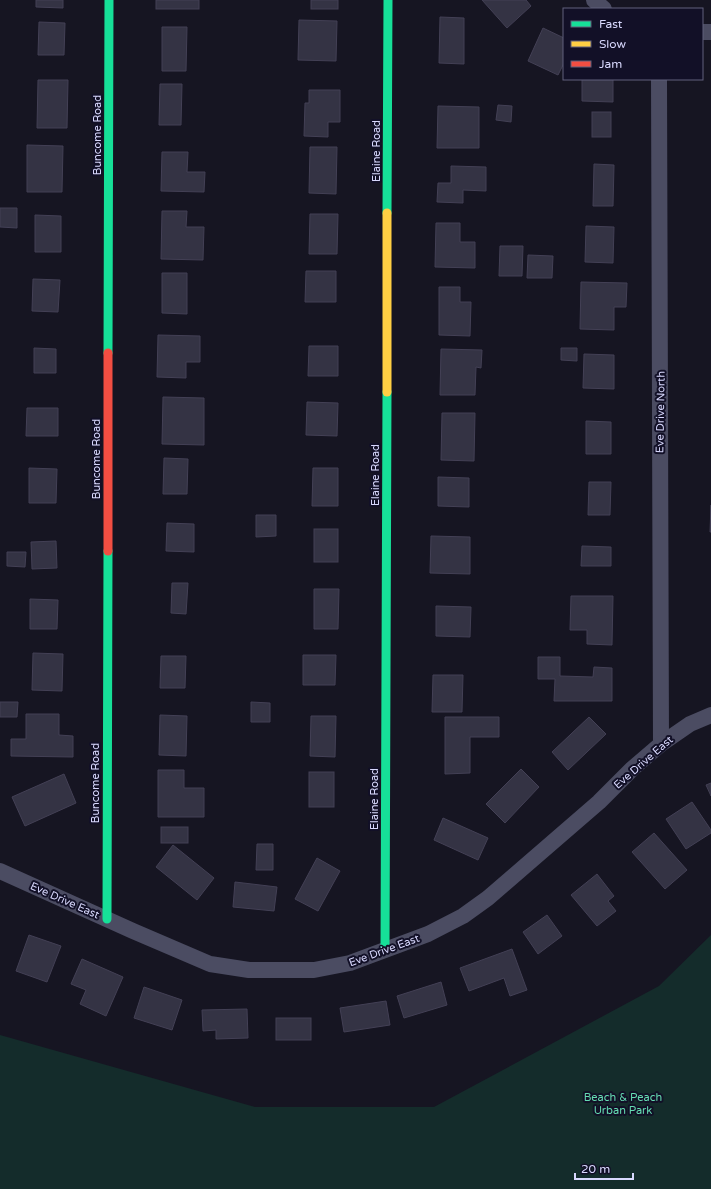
<svg xmlns="http://www.w3.org/2000/svg" width="711" height="1189" font-family="'Varela Round',sans-serif">
<style>
.green{fill:#142c2b}
.building{fill:#343344;stroke:#434055}
.lines{fill:none;stroke-linecap:round;stroke-linejoin:round}
.street{stroke:#4b4c62;stroke-width:16}
.fast{stroke:#16e098;stroke-width:9}
.slow{stroke:#ffcf43;stroke-width:9}
.jam{stroke:#f24e42;stroke-width:9}
.labels{text-anchor:middle;stroke-width:4;stroke-linejoin:round;paint-order:stroke}
.street-label{font-size:11px;fill:#d8d8fd;stroke:#121027}
.park-label{font-size:11px;fill:#65dcb2;stroke:#121027}
</style>
<rect width="100%" height="100%" fill="#161522"/>
<!-- green -->
<path class="green" d="M711,935V1189H0V1035L255,1107H434L659,986Z"/>
<!-- building -->
<g class="building">
<path d="M36,0H63V8L36,7Z"/>
<rect x="156" y="0" width="43" height="9"/>
<rect x="311" y="0" width="27" height="9"/>
<path d="M482,0H526L531,6L507,28Z"/>
<path d="M440,17L464,18V64L439,63Z"/>
<path d="M299,20L337,21L336,61L298,60Z"/>
<path d="M39,22L65,23L64,55H38Z"/>
<path d="M162,27H187L186,71H162Z"/>
<path d="M543,28L564,38V63L558,75L528,61Z"/>
<path d="M582,79H613V102L582,101Z"/>
<path d="M38,80H68L67,128H37Z"/>
<path d="M160,84H182L181,125H159Z"/>
<path d="M309,90H340V122H328V137L304,136L305,103H309Z"/>
<path d="M498,105L512,106L511,122L496,120Z"/>
<path d="M438,106L479,107V148H437Z"/>
<rect x="592" y="112" width="19" height="25"/>
<path d="M27,145L63,146L62,192H27Z"/>
<path d="M310,147H337L336,194L309,193Z"/>
<path d="M162,152H188L187,172H205L204,192L161,191Z"/>
<path d="M594,164L614,165L613,206H593Z"/>
<path d="M451,166L486,167V191L463,190V203L437,202L438,183H451Z"/>
<path d="M0,208H17V228L0,227Z"/>
<path d="M162,211H187L186,227H204L203,260L161,259Z"/>
<path d="M310,214H338L337,254H309Z"/>
<path d="M35,215L61,216V252H35Z"/>
<path d="M436,223H460V242H475V268L435,267Z"/>
<path d="M586,226L614,227L613,263L585,262Z"/>
<path d="M500,246H523L522,276H499Z"/>
<path d="M528,255L553,256L552,278H527Z"/>
<path d="M306,271H336V302H305Z"/>
<path d="M162,273H187V314L162,313Z"/>
<path d="M33,279L60,280L58,312L32,311Z"/>
<path d="M581,282L627,283L626,307H614V330L580,329Z"/>
<path d="M439,287H460V302H471L470,336L439,335Z"/>
<path d="M158,335L200,336V362H186V378L157,377Z"/>
<path d="M309,346H338V376H308Z"/>
<path d="M34,348L56,349V373H34Z"/>
<path d="M561,348H577V361L561,360Z"/>
<path d="M441,349L482,350L481,368L476,367L475,395H440Z"/>
<path d="M584,354L614,355V389L583,388Z"/>
<path d="M163,397L204,398V445L162,444Z"/>
<path d="M307,402L338,403L337,436L306,435Z"/>
<path d="M27,408H58V436H26Z"/>
<path d="M442,413H475L474,461L441,460Z"/>
<path d="M586,421L611,422V454H586Z"/>
<path d="M164,458L188,459L187,494H163Z"/>
<path d="M29,468L57,469L56,503H29Z"/>
<path d="M313,468H338V506H312Z"/>
<path d="M438,477L469,478V507L438,506Z"/>
<path d="M589,482H611L610,515H588Z"/>
<path d="M711,505V532H710Z"/>
<path d="M256,515H276V536L256,537Z"/>
<path d="M167,523L194,524V552L166,551Z"/>
<rect x="314" y="529" width="24" height="33"/>
<path d="M431,536L470,537V574L430,573Z"/>
<path d="M56,541L57,568L32,569L31,542Z"/>
<path d="M582,546L611,547V566H581Z"/>
<path d="M7,552H26L25,567L7,566Z"/>
<path d="M172,583H188L186,614L171,613Z"/>
<path d="M314,589H339L338,629H314Z"/>
<path d="M571,596H613L612,645L587,644V630H570Z"/>
<path d="M30,599L58,600L57,629H30Z"/>
<path d="M436,606L471,607L470,637L436,636Z"/>
<path d="M33,653L63,654L62,691L32,690Z"/>
<path d="M303,655H336L335,685H303Z"/>
<path d="M161,656H186L185,688H160Z"/>
<path d="M538,657H560V676L593,677L594,667L612,668V701H554L555,679H538Z"/>
<path d="M433,675H463L462,712H432Z"/>
<path d="M0,702H18L17,717H0Z"/>
<path d="M251,702L270,703V722H251Z"/>
<path d="M26,714H59V735L73,736V757L11,756V739H26Z"/>
<path d="M160,715L187,716L186,756L159,755Z"/>
<path d="M311,716H336L335,757L310,756Z"/>
<path d="M445,717H499V737H470V773L445,774Z"/>
<path d="M589,717L606,734L568,770L552,752Z"/>
<path d="M521,769L539,787L505,823L486,804Z"/>
<path d="M158,770H184V788H204V817H158Z"/>
<rect x="309" y="772" width="25" height="35"/>
<path d="M64,774L76,803L25,826L12,797Z"/>
<path d="M711,783V796L706,785Z"/>
<path d="M692,802L711,830V833L686,849L666,819Z"/>
<path d="M443,818L488,838L478,860L434,840Z"/>
<rect x="161" y="827" width="27" height="16"/>
<path d="M654,833L687,870L665,889L632,852Z"/>
<path d="M257,844H273V870H256Z"/>
<path d="M173,845L214,878L197,900L156,867Z"/>
<path d="M317,858L340,871L318,911L295,899Z"/>
<path d="M597,874L614,896L608,901L616,911L597,926L571,895Z"/>
<path d="M235,882L277,887L274,911L233,907Z"/>
<path d="M547,915L562,936L538,954L523,932Z"/>
<path d="M29,935L61,946L47,982L16,971Z"/>
<path d="M512,949L527,990L510,996L504,978L469,991L460,968Z"/>
<path d="M82,959L123,977L106,1016L80,1004L86,990L71,984Z"/>
<path d="M441,982L447,1005L404,1018L397,996Z"/>
<path d="M144,987L182,1000L172,1030L134,1018Z"/>
<path d="M386,1001L390,1025L344,1032L340,1008Z"/>
<path d="M247,1009L248,1038L216,1039V1030L203,1031L202,1010Z"/>
<rect x="276" y="1018" width="35" height="22"/>
</g>
<g class="lines">
<!-- street -->
<g class="street">
<path d="M594,0L604,9"/>
<path d="M702,32H711"/>
<path d="M659,79L661,744"/>
<path d="M0,871L133,931L210,964L249,970H314L350,963L428,934L463,916L488,898L599,802L633,768L661,744L690,724L711,715"/>
</g>
<!-- fast -->
<g class="fast">
<path d="M387,213L388,0"/>
<path d="M108,353L109,0"/>
<path d="M107,919L108,551"/>
<path d="M385,949L387,392"/>
</g>
<!-- slow -->
<path class="slow" d="M387,392V213"/>
<!-- jam -->
<path class="jam" d="M108,551V353"/>
</g>
<g class="labels">
<!-- street labels -->
<g class="street-label">
<text transform="translate(97 135) rotate(-90)" y="4">Buncome Road</text>
<text transform="translate(376 151) rotate(-90)" y="4">Elaine Road</text>
<text transform="translate(660 412) rotate(-89)" y="4">Eve Drive North</text>
<text transform="translate(96 459) rotate(-90)" y="4">Buncome Road</text>
<text transform="translate(375 475) rotate(-90)" y="4">Elaine Road</text>
<text transform="translate(643 762) rotate(-41)" y="4">Eve Drive East</text>
<text transform="translate(95 783) rotate(-90)" y="4">Buncome Road</text>
<text transform="translate(374 799) rotate(-90)" y="4">Elaine Road</text>
<text transform="translate(65 900) rotate(24)" y="4">Eve Drive East</text>
<text transform="translate(384 950) rotate(-20)" y="4">Eve Drive East</text>
</g>
<!-- park labels -->
<g class="park-label">
<text x="623" y="1101">Beach &amp; Peach<tspan x="623" dy="13">Urban Park</tspan></text>
</g>
</g>
<!-- legend -->
<rect x="563" y="8" width="140" height="72" fill="#121027" stroke="#61607d"/>
<rect x="571" y="21" width="20" height="6" fill="#16e098" stroke="#61607d"/>
<text x="599" y="28" font-size="12" fill="#d8d8fd">Fast</text>
<rect x="571" y="41" width="20" height="6" fill="#ffcf43" stroke="#61607d"/>
<text x="599" y="48" font-size="12" fill="#d8d8fd">Slow</text>
<rect x="571" y="61" width="20" height="6" fill="#f24e42" stroke="#61607d"/>
<text x="599" y="68" font-size="12" fill="#d8d8fd">Jam</text>
<!-- scale -->
<path d="M575 1173v6h58v-6" fill="none" stroke="#d8d8fd" stroke-width="2"/>
<text x="581" y="1173" font-size="12" fill="#d8d8fd" stroke="#121027" stroke-width="3" paint-order="stroke">20 m</text>
</svg>
